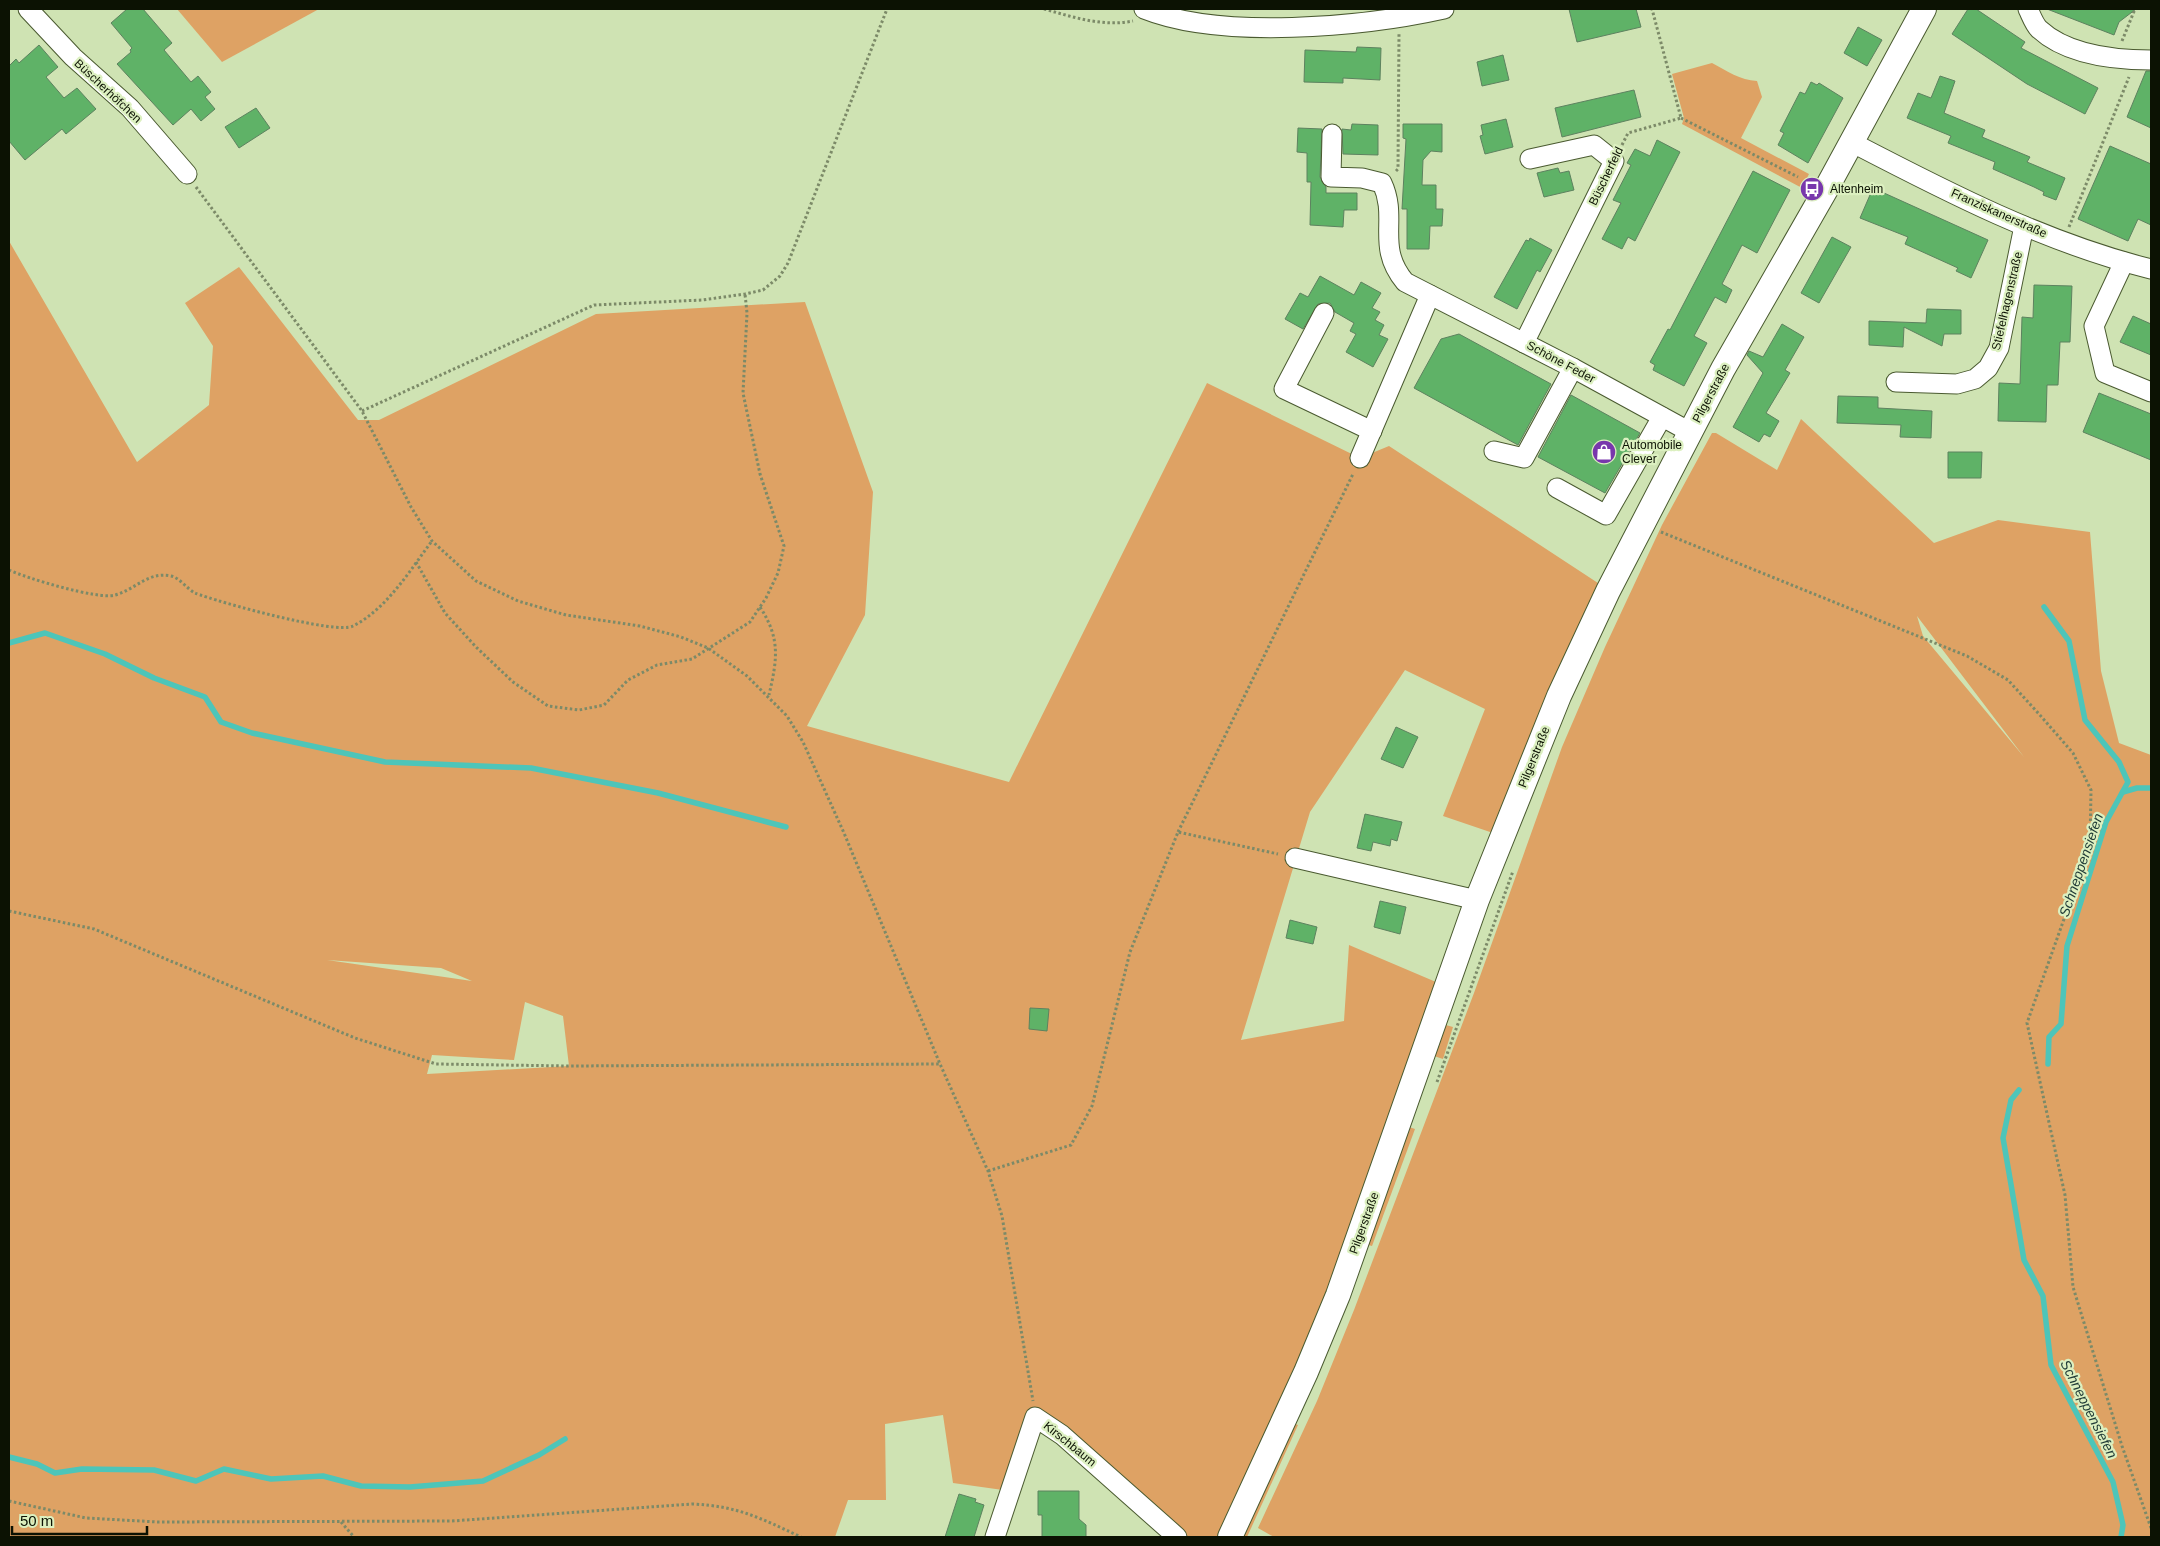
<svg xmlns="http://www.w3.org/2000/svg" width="2160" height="1546" font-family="Helvetica,sans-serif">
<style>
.green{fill:#dea264;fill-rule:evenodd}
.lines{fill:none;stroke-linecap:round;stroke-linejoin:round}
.stream{stroke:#4dc5b9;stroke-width:5.5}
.building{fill:#5fb267;stroke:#5d825f}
.minor-casing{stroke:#4a5a30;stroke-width:21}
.major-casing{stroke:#4a5a30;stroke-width:26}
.path{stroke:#7c8a68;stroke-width:3;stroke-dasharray:2.5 2.5;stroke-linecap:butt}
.minor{stroke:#fff;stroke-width:19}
.major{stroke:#fff;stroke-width:24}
.labels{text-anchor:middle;stroke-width:4.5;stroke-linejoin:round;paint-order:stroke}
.street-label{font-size:12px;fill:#0c1203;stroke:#dcf0c0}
.poi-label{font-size:12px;fill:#0c1203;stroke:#dcf0c0;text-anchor:start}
.water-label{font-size:14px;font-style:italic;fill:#1f3a36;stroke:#dcf0c0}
</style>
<rect width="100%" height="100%" fill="#cfe3b3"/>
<!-- green -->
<g class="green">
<path d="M177,9H319L222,62Z"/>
<path d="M1712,63C1727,71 1740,80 1757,81L1762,97L1741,138L1809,174L1802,188L1682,124L1684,118L1672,74Z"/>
<path d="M9,241L137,462L209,405L213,346L185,303L239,267L358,420H379L596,314L805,302L873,492L865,615L807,726L1009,782L1207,383L1360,458L1389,446L1601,585L1493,833L1443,816L1485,709L1405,670L1310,812L1241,1040L1344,1021L1349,945L1436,982L1361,1211L1305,1350L1220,1537H1186L1035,1417L1010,1491L953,1483L943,1415L885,1424L886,1500H848L835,1537H9ZM327,960L441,968L472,981ZM525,1002L563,1016L569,1066L427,1074L432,1055L514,1060Z"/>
<path d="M1801,419L1934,543L1998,520L2090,532L2101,671L2119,743L2151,755V1537H1274L1258,1528L1317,1401L1354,1310L1474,993L1562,747L1605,647L1662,525L1712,433H1716L1777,470ZM1917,616L2024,757L1923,636Z"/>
<path d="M1442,1024L1453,1027L1443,1059L1431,1055Z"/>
<path d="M1406,1126L1415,1129L1372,1246L1365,1244Z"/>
<path d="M1293,1423L1298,1425L1247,1537H1239Z"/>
</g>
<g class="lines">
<!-- stream -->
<g class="stream">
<path d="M2044,607L2069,641L2085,720L2119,762L2128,782L2106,822L2067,946L2061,1024L2049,1037L2048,1064"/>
<path d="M9,643L45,633L105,654L154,678L205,697L221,722L252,733L385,762L531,768L658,793L786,827"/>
<path d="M2123,792L2137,788H2151"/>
<path d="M2019,1090L2011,1100L2003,1138L2024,1260L2043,1296L2051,1365L2113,1482L2123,1525L2121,1537"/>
<path d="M9,1457L37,1464L55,1473L82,1469L154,1470L196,1481L224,1469L271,1479L323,1476L361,1486L410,1487L483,1481L539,1455L565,1439"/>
</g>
</g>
<!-- building -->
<g class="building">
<path d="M127,9H143L172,43L164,50L191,82L198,76L211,92L205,97L215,109L201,121L191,109L173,125L117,64L131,52L130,50L132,48L111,23Z"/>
<path d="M1569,9H1636L1641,27L1577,42Z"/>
<path d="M1968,9H1976L2025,42L2021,48L2098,88L2085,114L2027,84L1952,34Z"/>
<path d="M2047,9H2136L2119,22L2114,35Z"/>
<path d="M1858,27L1882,40L1867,66L1844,53Z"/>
<path d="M39,45L58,67L46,77L64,98L77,88L96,109L66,134L62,129L25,160L9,141V66L16,59L19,63Z"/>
<path d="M1357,47L1381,48L1380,80L1343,78V83L1304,82L1305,50L1356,52Z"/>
<path d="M1503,55L1509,80L1482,86L1477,62Z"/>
<path d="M2146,71H2151V128L2127,117Z"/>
<path d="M1940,76L1955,81L1944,113L1985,130L1982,137L2030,157L2027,162L2065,178L2056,200L2043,195L2044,192L2034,187L1993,169L1995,162L1948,143L1951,136L1907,118L1918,93L1931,98Z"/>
<path d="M1811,82L1817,85L1819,83L1843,98L1808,163L1778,145L1784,133L1780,131L1800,92L1805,94Z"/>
<path d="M1634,90L1641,117L1562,137L1555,108Z"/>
<path d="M256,108L270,128L239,148L225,127Z"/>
<path d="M1506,119L1513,147L1485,154L1480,136L1483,135L1481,125Z"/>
<path d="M1352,124L1378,125V155L1343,154L1342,129L1351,130Z"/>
<path d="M1403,124H1442V152L1431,151L1423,160L1422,185H1436V209H1443L1442,226H1430L1429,249H1407V209H1402L1406,139L1403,138Z"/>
<path d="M1298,128L1322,129L1320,177L1326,187V193H1357V210H1344L1343,227L1310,225L1311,182H1307V153L1297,152Z"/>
<path d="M1657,140L1680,152L1635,241L1628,237L1622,249L1602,239L1621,203L1613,200L1631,165L1627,163L1635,149L1650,156Z"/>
<path d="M2110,146L2151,164V225L2138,219L2128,241L2078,219Z"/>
<path d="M1558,168L1560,173L1569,171L1574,190L1544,197L1537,173Z"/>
<path d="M1753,171L1790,190L1757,253L1742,245L1722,284L1732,290L1726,303L1715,297L1694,336L1707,343L1684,386L1653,370L1655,365L1650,362L1668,329L1670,330Z"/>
<path d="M1873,188L1988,240L1971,278L1956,271L1958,268L1905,244L1908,237L1860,218Z"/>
<path d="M1832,237L1851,247L1819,303L1801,293Z"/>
<path d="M1530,238L1552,250L1540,272L1537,270L1517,309L1494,297L1526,240L1529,241Z"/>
<path d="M1320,276L1354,295L1361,282L1381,293L1372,308L1380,312L1375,320L1384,325L1379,335L1388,339L1373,367L1346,352L1356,334L1350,331L1354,323L1335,312L1330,303L1318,304L1303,329L1285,319L1300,293L1308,297Z"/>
<path d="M2034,285L2072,286L2070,342H2060L2058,385H2047L2046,422L1998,421L1999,383L2020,384L2022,317L2033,318Z"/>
<path d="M1927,309L1961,310V334H1944L1942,346L1904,327L1903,347L1869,345V321L1926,323Z"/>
<path d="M2133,316L2151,324V355L2120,342Z"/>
<path d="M1782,324L1804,337L1785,370L1790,373L1766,413L1779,421L1770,437L1764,434L1759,442L1733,427L1763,373L1747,355L1749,351L1763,357Z"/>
<path d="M1459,334L1551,384L1518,445L1414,388L1441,339Z"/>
<path d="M2099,393L2151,414V460L2083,432Z"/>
<path d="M1571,395L1640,433L1605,493L1538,457Z"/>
<path d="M1838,396L1878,397V408L1932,411L1931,438L1900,437L1901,425L1837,423Z"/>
<path d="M1948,452H1982L1981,478H1948Z"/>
<path d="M1396,727L1418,737L1403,768L1381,759Z"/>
<path d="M1365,814L1402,822L1397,841L1391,839L1390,846L1373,842L1371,851L1357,848Z"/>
<path d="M1380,901L1406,907L1400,934L1374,927Z"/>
<path d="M1290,920L1317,927L1313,944L1286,938Z"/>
<path d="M1030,1008L1049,1009L1047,1031L1029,1029Z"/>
<path d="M1038,1491H1079V1519L1086,1525V1537H1042V1515H1038Z"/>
<path d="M959,1494L976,1499L975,1502L984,1505L974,1537H945Z"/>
</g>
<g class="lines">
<!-- minor casing -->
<g class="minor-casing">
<g id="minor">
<path d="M28,9L73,57L130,108L187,174"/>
<path d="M1144,9C1221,40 1363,27 1444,9"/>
<path d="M2028,9C2031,15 2034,24 2039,29C2067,55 2115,60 2151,60"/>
<path d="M1332,134L1331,177L1362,178L1382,183C1399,219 1375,246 1405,282L1573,368L1690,432"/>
<path d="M1851,142C1947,192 2046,243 2151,269"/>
<path d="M2124,262L2094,326L2105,373L2151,392"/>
<path d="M1324,313L1284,389L1372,431"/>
<path d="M1524,343L1614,161L1594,145L1530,159"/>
<path d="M1896,382L1957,384L1975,379L1988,368L1999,348L2024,226"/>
<path d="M1494,451L1524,458L1573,368"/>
<path d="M1360,458L1430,295"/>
<path d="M1557,488L1606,515L1662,417"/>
<path d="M1295,858L1477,900"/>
<path d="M995,1537L1035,1417L1062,1435L1177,1537"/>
</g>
</g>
<!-- major casing -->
<g class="major-casing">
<path id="major" d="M1230,1537L1306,1372L1338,1295L1477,900L1559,696L1608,591L1723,369L1825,191L1924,9"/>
</g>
<!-- path -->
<g class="path">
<path d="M1044,9C1073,17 1102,27 1133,21"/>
<path d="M2122,41L2135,9"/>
<path d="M1681,118L1798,177"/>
<path d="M1622,145L1628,133L1681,118L1652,9"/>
<path d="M1396,171L1398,169L1399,33"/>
<path d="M196,187L362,411L411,507L432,541L476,581L518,601L566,615L640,626L681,637L708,648L747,676L787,716L803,742L844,833L940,1064L988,1171L1002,1216L1033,1401"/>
<path d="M2069,227L2129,77"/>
<path d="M362,411L594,305L702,300L745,294L763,290L780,276L788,263L887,9"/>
<path d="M1661,532L1967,656L2008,680L2039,714L2073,753L2091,790L2090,846L2027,1023L2065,1195L2073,1287L2122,1446L2151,1528"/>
<path d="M416,562L445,613L476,647L513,682L548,706L579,710L604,705L628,680L657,665L692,659L750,622L766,598L778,573L784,546L760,474L743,393L747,313L745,294"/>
<path d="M9,570C26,578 98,600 115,595C135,590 148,571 171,576C180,578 187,589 195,593C218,602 336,635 353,626C387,609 410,570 432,541"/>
<path d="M760,607C781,639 777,660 769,695"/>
<path d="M1178,832L1353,474"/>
<path d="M9,911L94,929L355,1038L436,1064L569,1066L940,1064"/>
<path d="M1437,1082L1513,871"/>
<path d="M988,1171L1071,1145L1092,1106L1130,952L1178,832L1278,854"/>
<path d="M9,1501L86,1518L158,1522L452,1521L692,1504C738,1506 760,1518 801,1537"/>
<path d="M341,1522L354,1537"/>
</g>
<!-- minor -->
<use href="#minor" class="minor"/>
<!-- major -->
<use href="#major" class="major"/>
</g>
<!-- icons -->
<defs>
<g id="bus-disc" transform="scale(1.25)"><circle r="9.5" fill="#7837ac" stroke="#dcf0c0"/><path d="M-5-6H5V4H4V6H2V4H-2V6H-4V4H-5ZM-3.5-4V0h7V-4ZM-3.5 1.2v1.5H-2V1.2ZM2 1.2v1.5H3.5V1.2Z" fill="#fff"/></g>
<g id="shop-disc" transform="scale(1.25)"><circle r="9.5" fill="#7837ac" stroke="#dcf0c0"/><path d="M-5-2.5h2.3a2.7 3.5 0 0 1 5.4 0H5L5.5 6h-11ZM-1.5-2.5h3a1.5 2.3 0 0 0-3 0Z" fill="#fff"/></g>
</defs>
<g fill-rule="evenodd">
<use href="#bus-disc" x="1812" y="189"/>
<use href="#shop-disc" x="1604" y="452"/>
</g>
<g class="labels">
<!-- street labels -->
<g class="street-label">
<text transform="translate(108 91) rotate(43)" y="4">Büscherhöfchen</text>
<text transform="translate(1606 176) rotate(-64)" y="4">Büscherfeld</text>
<text transform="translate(1999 213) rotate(24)" y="4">Franziskanerstraße</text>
<text transform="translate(2007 301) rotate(-77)" y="4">Stiefelhagenstraße</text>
<text transform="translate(1561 362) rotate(28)" y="4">Schöne Feder</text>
<text transform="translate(1711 393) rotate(-62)" y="4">Pilgerstraße</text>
<text transform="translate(1534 757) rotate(-68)" y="4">Pilgerstraße</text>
<text transform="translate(1364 1223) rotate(-70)" y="4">Pilgerstraße</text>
<text transform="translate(1070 1444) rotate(39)" y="4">Kirschbaum</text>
</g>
<!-- poi labels -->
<g class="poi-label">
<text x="1830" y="193">Altenheim</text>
<text x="1622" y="449">Automobile<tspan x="1622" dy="14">Clever</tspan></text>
</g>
<!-- water labels -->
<g class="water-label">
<text transform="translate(2081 865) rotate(-71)" y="5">Schneppensiefen</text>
<text transform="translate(2089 1409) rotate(63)" y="5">Schneppensiefen</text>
</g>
</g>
<!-- border -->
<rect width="2160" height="1546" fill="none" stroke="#0c1203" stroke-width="20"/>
<!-- scale -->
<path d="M12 1526v8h135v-8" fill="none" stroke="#0c1203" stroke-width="2.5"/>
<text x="20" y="1526" font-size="15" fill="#0c1203" stroke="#dcf0c0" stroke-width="4" paint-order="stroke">50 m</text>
</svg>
